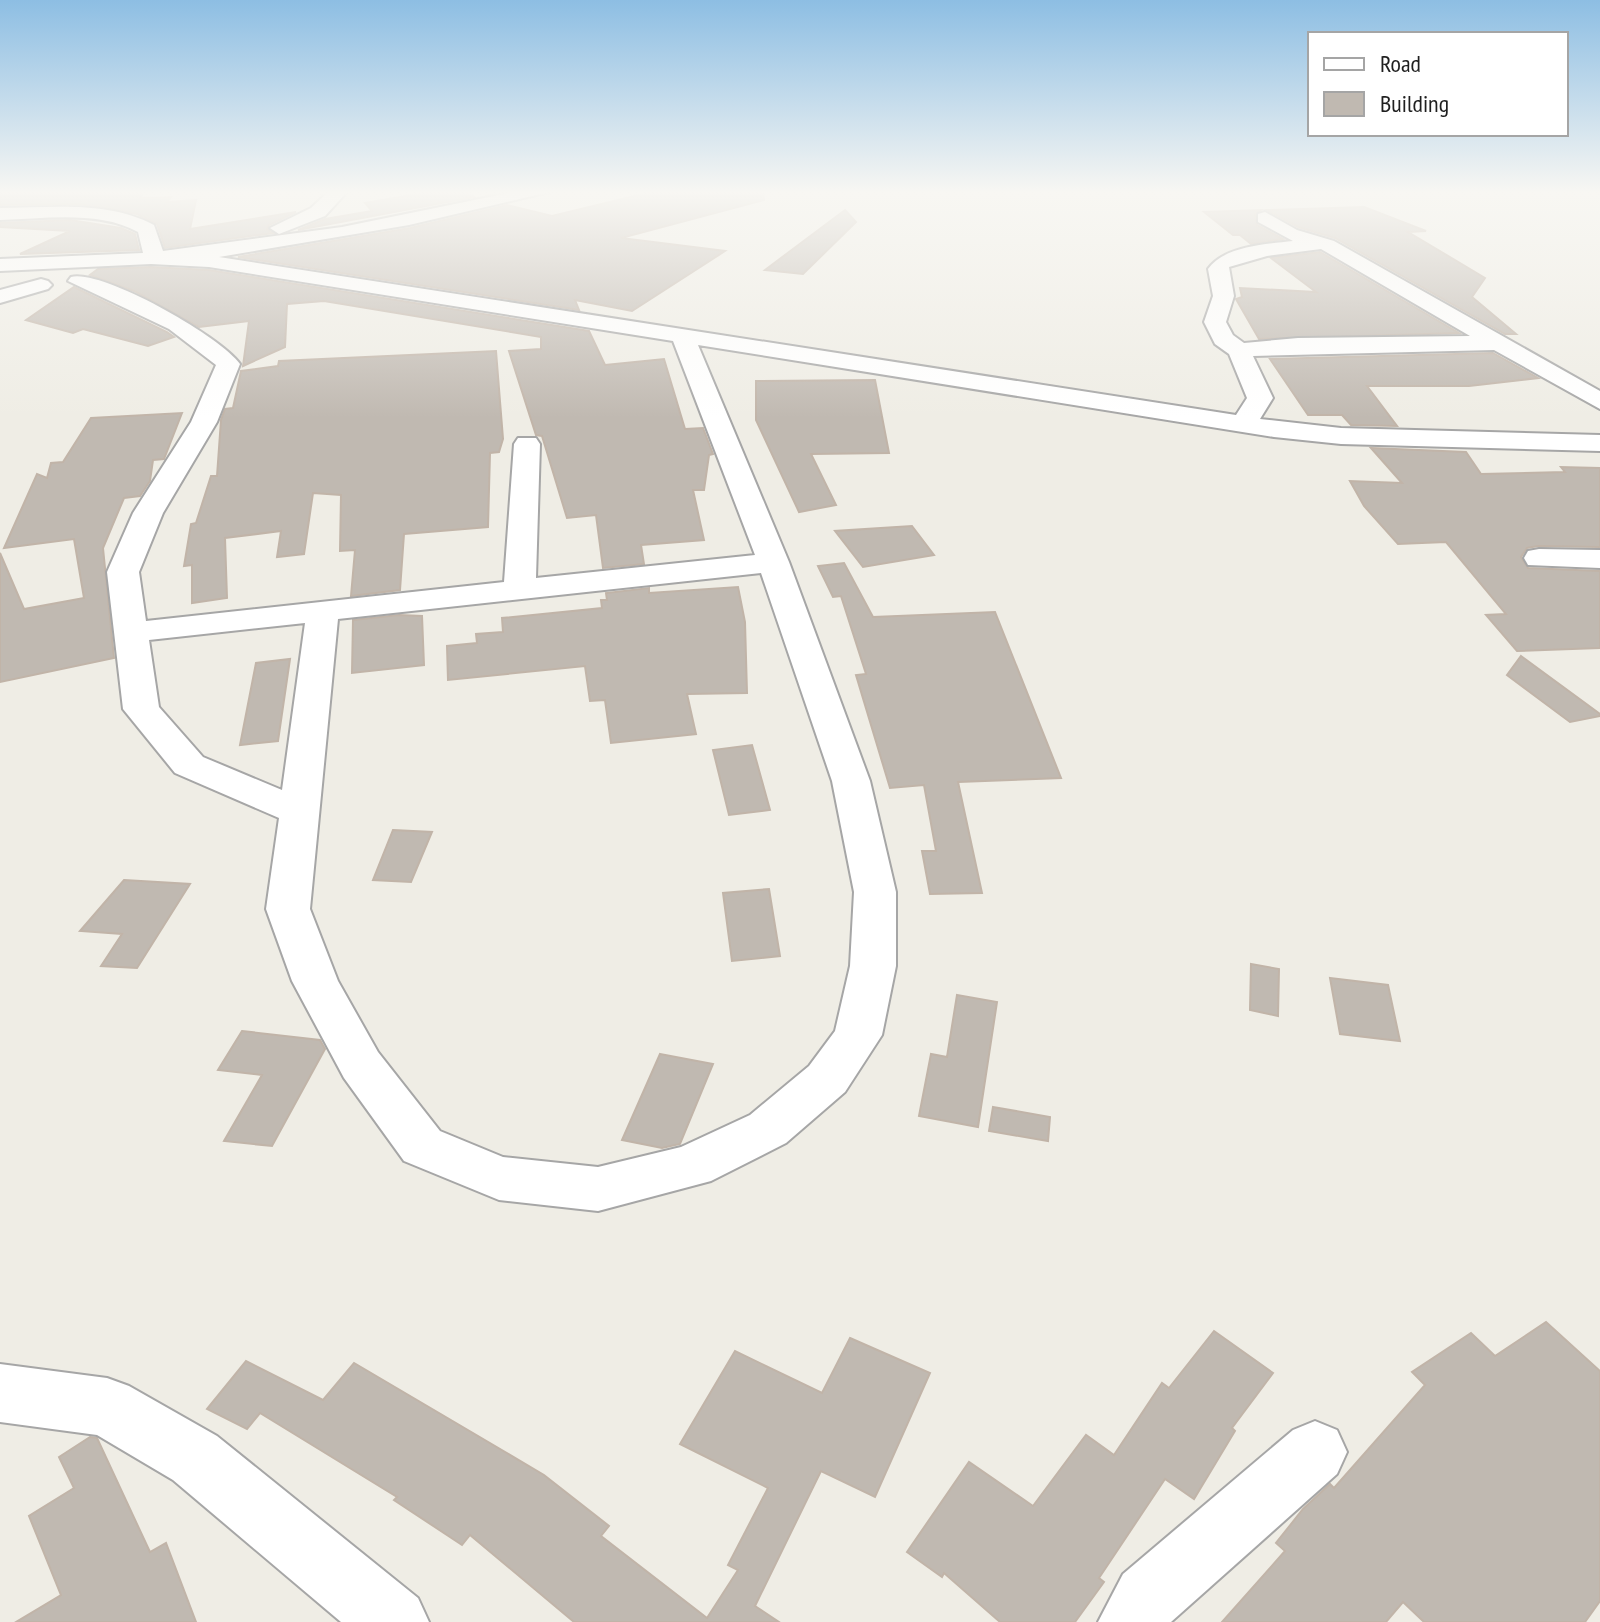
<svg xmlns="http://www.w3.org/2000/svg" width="1600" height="1622" font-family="'PT Sans Narrow',sans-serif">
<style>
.building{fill:#c0b9b1;stroke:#c1b4a8;stroke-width:2}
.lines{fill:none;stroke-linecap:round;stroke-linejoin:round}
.minor-casing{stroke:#a6a6a6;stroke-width:4}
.minor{fill:#fff;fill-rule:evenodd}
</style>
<rect width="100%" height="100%" fill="#efede5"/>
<!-- building -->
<g class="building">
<path d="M0,191H145L140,198L171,197L167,202L196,200L190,229L296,212L269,225L267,229L273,233L165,248L157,224L137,214L79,204L0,205Z"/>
<path d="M435,191H463L474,197L298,230L325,219L372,211L365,203Z"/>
<path d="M655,191H763L764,200L621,238L725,251L632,311L575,300L579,310L238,257L410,228L507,205L552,216Z"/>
<path d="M1364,207L1426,231L1408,232L1485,278L1472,297L1516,334H1505L1335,238L1298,227L1267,210Z"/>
<path d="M845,210L856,222L803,274L765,270Z"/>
<path d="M1261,210L1255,214L1257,225L1283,239L1251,244L1240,235H1233L1204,212Z"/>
<path d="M70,220L121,228L135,234L139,250L20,254L70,231L0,227V223Z"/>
<path d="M1320,252L1459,333L1259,339L1236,299L1242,297L1240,288L1316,292L1271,258Z"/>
<path d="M151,267L209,270L589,331L605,365L664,359L685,429L703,428L713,454L709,455L704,490H693L704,540L641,545L644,564L603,568L596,515L567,518L542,436L536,435L509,351L541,349V337L324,301L287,304L285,347L243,366L249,321L199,327L134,291L90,275L98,269Z"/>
<path d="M74,287L167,332L174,337L148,346L83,329L73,333L26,320Z"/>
<path d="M496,351L503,439L499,452L490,453L488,527L404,534L400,590L351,596L355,550L340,551L341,495L313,493L304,554L277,557L281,531L225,538L227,598L192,603V565L184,566L191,524L196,523L211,476H217L221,420L225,409L233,408L241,371L278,366L279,361Z"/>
<path d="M1493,353L1538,378L1469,386H1367L1397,426L1351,425L1342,415H1308L1270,359Z"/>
<path d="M875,380L889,453L811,454L836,505L799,512L756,420V381Z"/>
<path d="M182,413L164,459L153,460L150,481L140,496L124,498L103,548L114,658L0,682V553L24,609L84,598L74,539L4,548L37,474L47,478L51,463L63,462L91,418Z"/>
<path d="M1371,448L1466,452L1481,474L1565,472L1561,467L1600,468V547L1538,546L1527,548L1521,557L1528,568L1600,571V648L1517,651L1486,615L1506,614L1446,542L1398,544L1364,506L1350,481L1402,483Z"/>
<path d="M912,526L934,555L863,567L835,531Z"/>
<path d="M844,563L873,617L995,612L1061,778L958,782L982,893L930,894L922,851H936L924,785L890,788L856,675L866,674L841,596L833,597L818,566Z"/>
<path d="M738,587L745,622L747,693L687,694L696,734L611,743L605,700L590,701L585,666L448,680L447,646L477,643L476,634L503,632L502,618L602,608L601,600H607L606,593L649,588V593Z"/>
<path d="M399,615L422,616L424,665L352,673L353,620Z"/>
<path d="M1521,656L1600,714V716L1570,722L1507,675Z"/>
<path d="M290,659L278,741L240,745L256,663Z"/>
<path d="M752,745L770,810L729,815L713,750Z"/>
<path d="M393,830L432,832L411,882L373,880Z"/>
<path d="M124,880L190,884L137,968L101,966L122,934L80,931Z"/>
<path d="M769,889L780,956L732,961L723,893Z"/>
<path d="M1251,964L1279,969L1278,1016L1250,1010Z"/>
<path d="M1330,978L1388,985L1400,1041L1340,1034Z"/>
<path d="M957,995L997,1002L978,1127L919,1116L931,1054L947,1057Z"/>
<path d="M242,1031L320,1040L325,1049L272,1146L224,1141L262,1075L218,1070Z"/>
<path d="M660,1054L713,1064L680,1144L662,1148L622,1140Z"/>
<path d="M993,1107L1050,1117L1048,1141L989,1131Z"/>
<path d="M1546,1322L1600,1371V1601L1585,1622H1424L1403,1602L1386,1622H1222L1285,1551L1276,1543L1303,1509L1330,1484L1334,1488L1425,1385L1412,1372L1471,1333L1495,1356Z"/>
<path d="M1214,1331L1273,1373L1232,1428L1235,1431L1194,1499L1165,1479L1099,1578L1104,1582L1075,1622H1000L944,1573L942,1577L907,1552L969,1462L1033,1506L1086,1435L1114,1455L1162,1383L1169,1388Z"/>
<path d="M850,1338L930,1373L875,1497L821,1471L755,1606L779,1622H574L470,1535L462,1545L394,1500L397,1497L260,1413L247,1429L207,1409L246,1361L323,1400L354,1363L544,1475L609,1526L601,1536L707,1618L738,1570L728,1565L768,1488L680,1444L735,1351L822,1393Z"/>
<path d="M90,1437L97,1438L150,1552L166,1543L196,1622H16L61,1595L29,1516L74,1488L59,1457Z"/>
</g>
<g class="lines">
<!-- minor casing -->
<g class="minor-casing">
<g id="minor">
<path d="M329,191H348L325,216L279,234L270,228L311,208Z"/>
<path d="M518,191H553L409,225L219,257L1236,415L1247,398L1229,354L1215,344L1204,322L1213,296L1208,269C1224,246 1266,244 1293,241L1258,222V214L1265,212L1297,230L1334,241L1600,391V409L1494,350L1253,356L1273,398L1260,419L1341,428L1600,435V451L1341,444L1274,437L698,345L789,562L870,781L896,892V966L882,1035L845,1092L786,1143L711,1181L598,1211L499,1200L404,1161L344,1078L292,981L266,909L279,818L175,773L123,709L107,572L133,513L191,422L216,365L169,329L68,281L71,277C102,269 220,336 240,364L217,422L163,513L139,572L146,621L504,582L514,444L518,438H536L540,444L536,578L755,555L673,341L209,267L151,264L0,271V259L143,253L138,232C98,210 44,219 0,220V208C51,208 107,200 154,225L163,251L342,227ZM1321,249L1470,336L1298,338L1244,343L1233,335L1226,322L1234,296L1229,267L1267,256ZM761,573L832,781L854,892L850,966L835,1031L809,1066L750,1115L681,1147L598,1167L503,1157L440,1131L378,1052L338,981L310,909L338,619ZM305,623L282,790L203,757L159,707L149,640Z"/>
<path d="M41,279L48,281L52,285L48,289L0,303V290Z"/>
<path d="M1539,549L1600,550V568L1528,565L1524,558L1528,551Z"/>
<path d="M0,1364L107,1378L129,1386L217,1436L418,1598L429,1622H341L173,1480L97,1435L0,1422Z"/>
<path d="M1315,1421L1337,1430L1347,1452L1337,1474L1171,1622H1098L1123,1574L1293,1430Z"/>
</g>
</g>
<!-- minor -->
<use href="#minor" class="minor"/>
</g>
<!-- sky -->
<linearGradient id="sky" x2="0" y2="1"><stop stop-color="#8dbee3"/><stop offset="0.46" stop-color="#f8f7f3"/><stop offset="1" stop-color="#f8f7f3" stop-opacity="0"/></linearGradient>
<rect width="1600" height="418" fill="url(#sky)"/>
<!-- legend -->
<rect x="1308" y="32" width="260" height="104" fill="#ffffff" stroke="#a5a5a5" stroke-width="2"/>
<rect x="1324" y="58" width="40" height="12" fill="#ffffff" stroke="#a5a5a5" stroke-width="2"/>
<text x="1380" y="72" font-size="24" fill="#1f1f1f">Road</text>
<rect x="1324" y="92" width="40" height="24" fill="#c0b9b1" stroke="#a5a5a5" stroke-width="2"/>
<text x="1380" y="112" font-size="24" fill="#1f1f1f">Building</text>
</svg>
